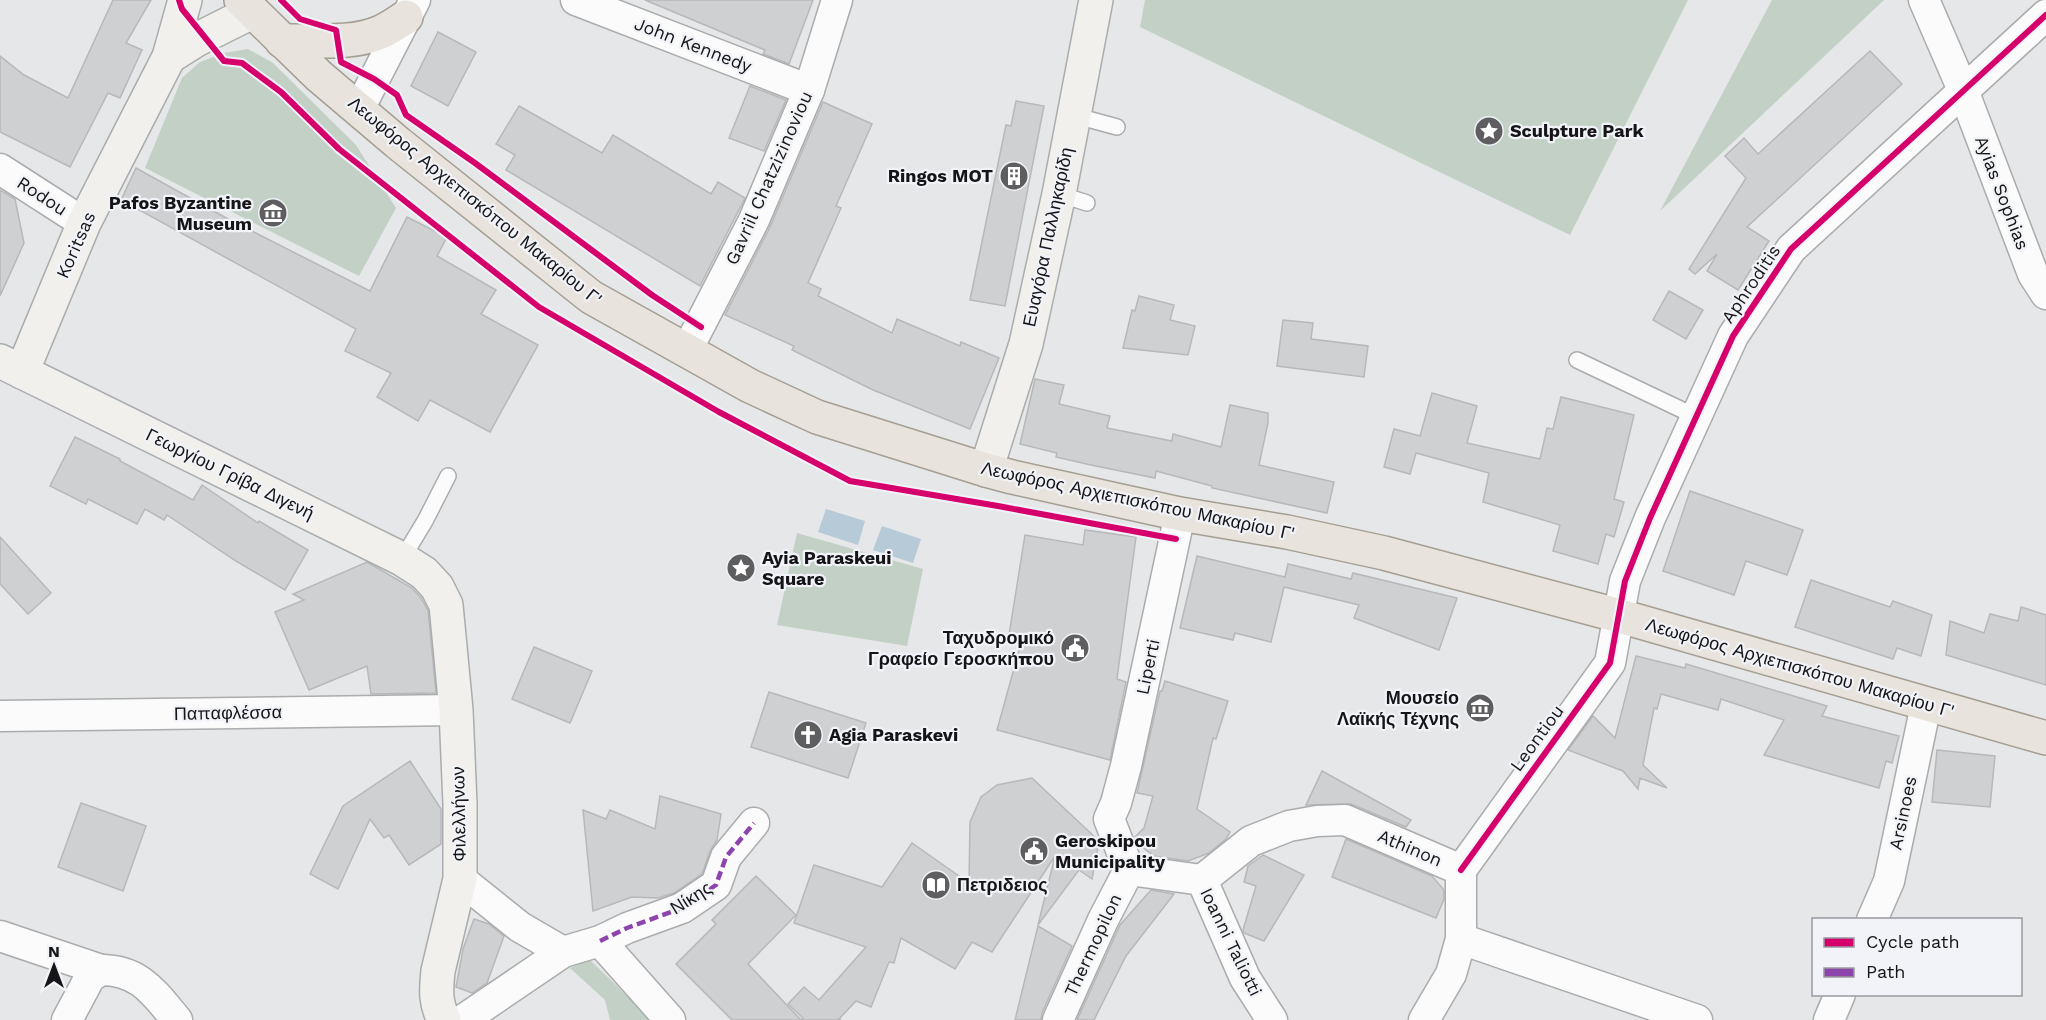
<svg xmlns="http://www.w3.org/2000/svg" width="2046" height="1020" font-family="'Work Sans',sans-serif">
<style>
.green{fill:#c2d0c5}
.water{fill:#b7cad8}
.building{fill:#cfd0d2;stroke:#b7b8ba;stroke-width:1.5}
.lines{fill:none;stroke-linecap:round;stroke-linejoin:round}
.lane-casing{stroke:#aaacad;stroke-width:18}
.street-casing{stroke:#aaacad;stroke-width:33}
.secondary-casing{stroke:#aaacad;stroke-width:36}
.primary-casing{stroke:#a59e92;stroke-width:36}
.lane{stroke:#fbfbfc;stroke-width:15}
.street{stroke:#fbfbfc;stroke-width:30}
.secondary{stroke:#f2f0ec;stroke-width:33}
.primary{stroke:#e8e4dd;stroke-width:33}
.quiet{stroke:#8e44ad;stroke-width:4.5;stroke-dasharray:9 4.5;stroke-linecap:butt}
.cycleway-casing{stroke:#f1f3f8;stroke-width:10}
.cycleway{stroke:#d6006c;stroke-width:6}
.labels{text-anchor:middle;stroke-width:4.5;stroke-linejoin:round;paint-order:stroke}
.street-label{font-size:18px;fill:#151517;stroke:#f1f3f8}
.poi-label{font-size:18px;font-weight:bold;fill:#151517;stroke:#f1f3f8;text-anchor:start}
</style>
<rect width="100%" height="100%" fill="#e5e7e9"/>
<!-- green -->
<g class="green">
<path d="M1145,0H1688L1570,235L1140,27Z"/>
<path d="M1772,0H1884L1660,211Z"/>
<path d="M248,49L273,63L356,145L396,208L359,276L145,168L182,78L200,62L224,53Z"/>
<path d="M797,533L923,569L907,646L777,625Z"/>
<path d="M589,959L652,1020H610L605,1000L570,968Z"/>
</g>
<!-- water -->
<g class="water">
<path d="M826,509L865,521L858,545L818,532Z"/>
<path d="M882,526L921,539L913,563L873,550Z"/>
</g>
<!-- building -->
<g class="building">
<path d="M113,0H151L126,43L142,50L120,98L108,93L70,167L0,132V56L24,75L68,98Z"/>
<path d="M645,0H813L789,64L763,54L765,50Z"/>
<path d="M438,32L476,52L448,106L411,86Z"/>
<path d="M1870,51L1902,84L1747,227L1769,241L1738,290L1707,271L1717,254L1695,274L1689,269L1746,178L1725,156L1744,138L1758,154Z"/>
<path d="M750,86L786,100L764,151L729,138Z"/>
<path d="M1016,101L1044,106L1005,306L970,300L1006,125L1011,126Z"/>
<path d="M823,102L872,124L836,206L841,208L808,283L821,289L818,296L892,333L897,319L960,346L961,342L999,358L970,429L873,390L792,350L794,346L725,315L770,227Z"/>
<path d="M519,106L602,153L613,135L711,194L718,182L745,198L700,286L506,170L515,155L496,144Z"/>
<path d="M136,168L228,219L370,291L407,217L447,237L437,256L496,290L481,314L538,345L490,432L430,400L418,421L377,397L391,373L345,351L356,329L121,200Z"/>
<path d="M0,190L15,199L24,243L0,296Z"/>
<path d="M1669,291L1703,310L1686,339L1653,320Z"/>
<path d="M1139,296L1174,305L1170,320L1195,326L1188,355L1123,348L1132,310L1135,311Z"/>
<path d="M1283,320L1313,323L1311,339L1368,346L1364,377L1277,366Z"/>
<path d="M1035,379L1064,385L1059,404L1110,416L1107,428L1172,441L1173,434L1221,447L1230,405L1268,413V423L1259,465L1334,482L1327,513L1212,488V486L1156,471L1155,478L1091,465L1056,457L1057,453L1020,444Z"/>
<path d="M1432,393L1477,406L1467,443L1540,459L1547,428L1553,429L1561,397L1634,415L1614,499L1624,502L1614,537L1606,534L1598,564L1553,551L1560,525L1483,502L1489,473L1416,453L1410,474L1384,467L1394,429L1420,436Z"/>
<path d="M75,437L120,459V461L193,500L202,485L258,523L259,521L308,550L285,590L236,561L167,515L164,520L145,509L137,524L88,499L86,504L50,486Z"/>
<path d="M1690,491L1803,530L1787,575L1746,561L1734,595L1663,571Z"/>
<path d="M1085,530L1136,537L1117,679L1126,682L1110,760L997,730L1021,643L1008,641L1025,535L1083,545Z"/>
<path d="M0,537L51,593L28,614L0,584Z"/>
<path d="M1197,556L1285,577L1288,564L1351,579L1353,573L1457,598L1439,650L1354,618L1359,605L1284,587L1271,642L1235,633L1233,640L1180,628Z"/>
<path d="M367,562L412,588L421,598L428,610L436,693L371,694L367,666L309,690L275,612L304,600L293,594Z"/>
<path d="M1811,580L1890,607L1893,601L1932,615L1921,656L1897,648L1893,659L1795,627Z"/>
<path d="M2021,607L2046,615V685L1946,655L1950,621L1984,633L1990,614L2018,621Z"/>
<path d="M534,647L592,671L570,723L512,699Z"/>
<path d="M1636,656L1685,668L1686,664L1827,706L1822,716L1899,736L1892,763L1886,761L1879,788L1764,755L1784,720L1721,699L1718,710L1661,694L1657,709L1654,708L1643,765L1667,788L1640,778L1638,789L1623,771L1568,750L1593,716L1615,738Z"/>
<path d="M1165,681L1228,701L1216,739L1213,738L1197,809L1230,832L1226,839L1209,853L1188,861L1154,856L1137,843L1135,837L1144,828L1153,796L1137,793L1160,691H1162Z"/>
<path d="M769,692L866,723L848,778L751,747Z"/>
<path d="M1937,750L1995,756L1990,807L1932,802Z"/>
<path d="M410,761L441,809V844L409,865L389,835L384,838L370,819L338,889L310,874L343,806Z"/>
<path d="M1322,771L1411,820L1406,827L1351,804L1306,805Z"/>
<path d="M1032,778L1099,841L1092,879L1079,870L1038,925L1055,856L992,952L972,942L955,969L901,938L894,963L889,962L871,1007L856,1001L839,1019L841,1020H801L803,1018L788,1004L804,987L819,1000L866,947L794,923L814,865L882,887L912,843L969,883L970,822L981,797L997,785Z"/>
<path d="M660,796L721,814L717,840L710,851L702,874L674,893L658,898L632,897L593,911L583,810L606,819L610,810L655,829Z"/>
<path d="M81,803L146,826L123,891L58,867Z"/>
<path d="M1346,839L1432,876L1444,890V899L1436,918L1332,877Z"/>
<path d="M1263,855L1304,875L1264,941L1244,933L1243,930L1256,886L1244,882L1248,866Z"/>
<path d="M756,876L796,915L748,964L801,1020H732L676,964L716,924L712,920Z"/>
<path d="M1151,890L1174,894L1126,956L1094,1020H1077L1120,925Z"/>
<path d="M474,919L489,924L504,936L487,983L472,993L456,987L463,949Z"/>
<path d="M1038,926L1072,946L1042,1013L1041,1020H1015Z"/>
</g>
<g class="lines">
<!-- lane casing -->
<g class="lane-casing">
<g id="lane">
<path d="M1073,115L1117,127"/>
<path d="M1059,194L1087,203"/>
<path d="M1577,360L1697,417"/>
<path d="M402,559L425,521L448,476"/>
</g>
</g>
<!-- street casing -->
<g class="street-casing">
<g id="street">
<path d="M576,0L809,90"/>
<path d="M1924,0L1963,90L2033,274L2046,294"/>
<path d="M359,109L415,0"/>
<path d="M0,169L84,223"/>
<path d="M687,350L754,220L809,90L837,0"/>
<path d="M0,716L456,710"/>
<path d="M1129,870L1109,819L1116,803L1126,766L1180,514"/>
<path d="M1129,870L1202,880"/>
<path d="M1461,870L1610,663L1625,581L1650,518L1733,336L1791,249L2046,15"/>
<path d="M460,879L520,927L563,952"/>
<path d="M1202,880L1251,841L1289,826L1317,821L1345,820L1461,870"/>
<path d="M1202,880L1245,978L1272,1020"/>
<path d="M1872,920L1889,881L1926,705"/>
<path d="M0,936L101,970"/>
<path d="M1461,939L1697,1020"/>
<path d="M600,941L670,1020"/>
<path d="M67,1020L90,977L101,970C140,970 154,993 177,1020"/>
<path d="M463,1020L563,952L600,941L627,928L682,908L716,885L726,857L754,823"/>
<path d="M1058,1020L1103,920L1129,870"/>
<path d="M1424,1020L1451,974L1461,939V870"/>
<path d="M1829,1020L1840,994"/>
</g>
</g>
<!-- secondary casing -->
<g class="secondary-casing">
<g id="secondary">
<path d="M169,57L196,40L252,12"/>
<path d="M0,361L402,559L424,573L437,587L446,605L456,710L460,804V879L438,971C436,991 435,1002 444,1020"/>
<path d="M22,372L84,223L169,57L185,0"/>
<path d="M986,470L1026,344L1059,194L1096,0"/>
</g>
</g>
<!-- primary casing -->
<g class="primary-casing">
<g id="primary">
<path d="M241,0L319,76L398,143L591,297L750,386L817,417L986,470L1012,477L1180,514L1287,532L1384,553L1620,616L2046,738"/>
<path d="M282,41C313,40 352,45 381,32C390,28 398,22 406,17"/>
</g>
</g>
<!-- lane -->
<use href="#lane" class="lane"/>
<!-- street -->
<use href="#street" class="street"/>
<!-- secondary -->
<use href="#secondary" class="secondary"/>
<!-- primary -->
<use href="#primary" class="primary"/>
<!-- quiet -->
<path class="quiet" d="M600,941L627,928L682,908L716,885L726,857L754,823"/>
<!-- cycleway casing -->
<g class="cycleway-casing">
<g id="cycleway">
<path d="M179,0L182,9L224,61L242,63L281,92L339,149L539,307L719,412L850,481L998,506L1176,539"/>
<path d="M281,0L300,19L336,30L341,62L374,79L397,95L406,115L475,163L652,295L701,327"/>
<path d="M1461,870L1610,663L1625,581L1650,518L1733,336L1791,249L2046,15"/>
</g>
</g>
<!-- cycleway -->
<use href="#cycleway" class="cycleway"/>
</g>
<!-- icons -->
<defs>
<g id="sight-disc" transform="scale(1.5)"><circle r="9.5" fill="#5e5e60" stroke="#f1f3f8"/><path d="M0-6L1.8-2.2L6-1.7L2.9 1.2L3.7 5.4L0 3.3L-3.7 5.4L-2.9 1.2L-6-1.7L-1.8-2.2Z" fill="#fff"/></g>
<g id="building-disc" transform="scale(1.5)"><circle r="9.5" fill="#5e5e60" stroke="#f1f3f8"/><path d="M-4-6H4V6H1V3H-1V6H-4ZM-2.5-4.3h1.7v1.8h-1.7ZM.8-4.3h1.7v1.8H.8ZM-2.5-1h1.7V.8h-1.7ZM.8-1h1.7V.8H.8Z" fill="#fff"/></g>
<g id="museum-disc" transform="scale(1.5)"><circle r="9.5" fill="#5e5e60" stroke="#f1f3f8"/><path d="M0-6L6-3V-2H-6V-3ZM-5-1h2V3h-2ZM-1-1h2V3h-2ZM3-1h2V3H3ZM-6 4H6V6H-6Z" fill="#fff"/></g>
<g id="civic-disc" transform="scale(1.5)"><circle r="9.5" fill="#5e5e60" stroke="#f1f3f8"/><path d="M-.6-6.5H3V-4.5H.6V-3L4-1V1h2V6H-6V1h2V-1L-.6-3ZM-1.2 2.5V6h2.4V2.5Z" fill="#fff"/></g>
<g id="church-disc" transform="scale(1.5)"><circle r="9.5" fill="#5e5e60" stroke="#f1f3f8"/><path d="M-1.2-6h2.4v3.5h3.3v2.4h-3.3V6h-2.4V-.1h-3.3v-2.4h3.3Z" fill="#fff"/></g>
<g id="library-disc" transform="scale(1.5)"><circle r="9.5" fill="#5e5e60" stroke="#f1f3f8"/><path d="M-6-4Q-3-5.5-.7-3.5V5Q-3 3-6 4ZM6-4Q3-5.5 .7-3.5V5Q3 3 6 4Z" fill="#fff"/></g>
</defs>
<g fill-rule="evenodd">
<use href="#sight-disc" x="1489" y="131"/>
<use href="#building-disc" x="1014" y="176"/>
<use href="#museum-disc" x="273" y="213"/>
<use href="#sight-disc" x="741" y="568"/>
<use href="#civic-disc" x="1075" y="648"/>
<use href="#museum-disc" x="1480" y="708"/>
<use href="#church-disc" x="808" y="735"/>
<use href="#civic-disc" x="1034" y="851"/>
<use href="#library-disc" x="936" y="885"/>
</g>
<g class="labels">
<!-- street labels -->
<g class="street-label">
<text transform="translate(693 45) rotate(21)" y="6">John Kennedy</text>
<text transform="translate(769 178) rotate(-66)" y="6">Gavriil Chatzizinoviou</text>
<text transform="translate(2002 193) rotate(69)" y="6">Ayias Sophias</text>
<text transform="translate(42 196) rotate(33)" y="6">Rodou</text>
<text transform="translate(475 201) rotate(39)" y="6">Λεωφόρος Αρχιεπισκόπου Μακαρίου Γ'</text>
<text transform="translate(1048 237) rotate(-78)" y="6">Ευαγόρα Παλληκαρίδη</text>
<text transform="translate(76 245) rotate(-66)" y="6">Koritsas</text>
<text transform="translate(1751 284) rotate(-56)" y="6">Aphroditis</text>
<text transform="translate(230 474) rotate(26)" y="6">Γεωργίου Γρίβα Διγενή</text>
<text transform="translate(1138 501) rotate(12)" y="6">Λεωφόρος Αρχιεπισκόπου Μακαρίου Γ'</text>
<text transform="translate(1148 667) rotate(-78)" y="6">Liperti</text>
<text transform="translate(1800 668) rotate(16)" y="6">Λεωφόρος Αρχιεπισκόπου Μακαρίου Γ'</text>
<text transform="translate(228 713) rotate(-1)" y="6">Παπαφλέσσα</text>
<text transform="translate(1537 738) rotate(-54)" y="6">Leontiou</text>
<text transform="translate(1903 813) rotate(-78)" y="6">Arsinoes</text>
<text transform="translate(459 814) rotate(-91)" y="6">Φιλελλήνων</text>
<text transform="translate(1410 848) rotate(23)" y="6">Athinon</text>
<text transform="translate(691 898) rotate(-32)" y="6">Νίκης</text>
<text transform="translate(1231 942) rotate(64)" y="6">Ioanni Taliotti</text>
<text transform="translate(1093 945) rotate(-65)" y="6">Thermopilon</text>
</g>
<!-- poi labels -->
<g class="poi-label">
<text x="1510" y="137">Sculpture Park</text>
<text x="993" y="182" text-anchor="end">Ringos MOT</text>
<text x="252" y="209" text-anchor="end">Pafos Byzantine<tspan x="252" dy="21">Museum</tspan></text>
<text x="762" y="564">Ayia Paraskeui<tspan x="762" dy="21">Square</tspan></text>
<text x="1054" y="644" text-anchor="end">Ταχυδρομικό<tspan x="1054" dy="21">Γραφείο Γεροσκήπου</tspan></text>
<text x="1459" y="704" text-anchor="end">Μουσείο<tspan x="1459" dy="21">Λαϊκής Τέχνης</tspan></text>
<text x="829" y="741">Agia Paraskevi</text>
<text x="1055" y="847">Geroskipou<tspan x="1055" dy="21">Municipality</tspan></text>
<text x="957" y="891">Πετριδειος</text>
</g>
</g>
<!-- legend -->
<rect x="1812" y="918" width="210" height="78" fill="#f1f3f8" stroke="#999a9e" stroke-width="1.5"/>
<rect x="1824" y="938" width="30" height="9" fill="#d6006c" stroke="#999a9e" stroke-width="1.5"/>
<text x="1866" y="948" font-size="18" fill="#151517">Cycle path</text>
<rect x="1824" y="968" width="30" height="9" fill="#8e44ad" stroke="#999a9e" stroke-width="1.5"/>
<text x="1866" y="978" font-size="18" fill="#151517">Path</text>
<!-- north arrow -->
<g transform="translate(54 966)" stroke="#f1f3f8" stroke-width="4.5" paint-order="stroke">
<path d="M0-4.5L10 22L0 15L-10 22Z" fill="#151517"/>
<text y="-9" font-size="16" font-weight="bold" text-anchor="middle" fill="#151517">N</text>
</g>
</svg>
